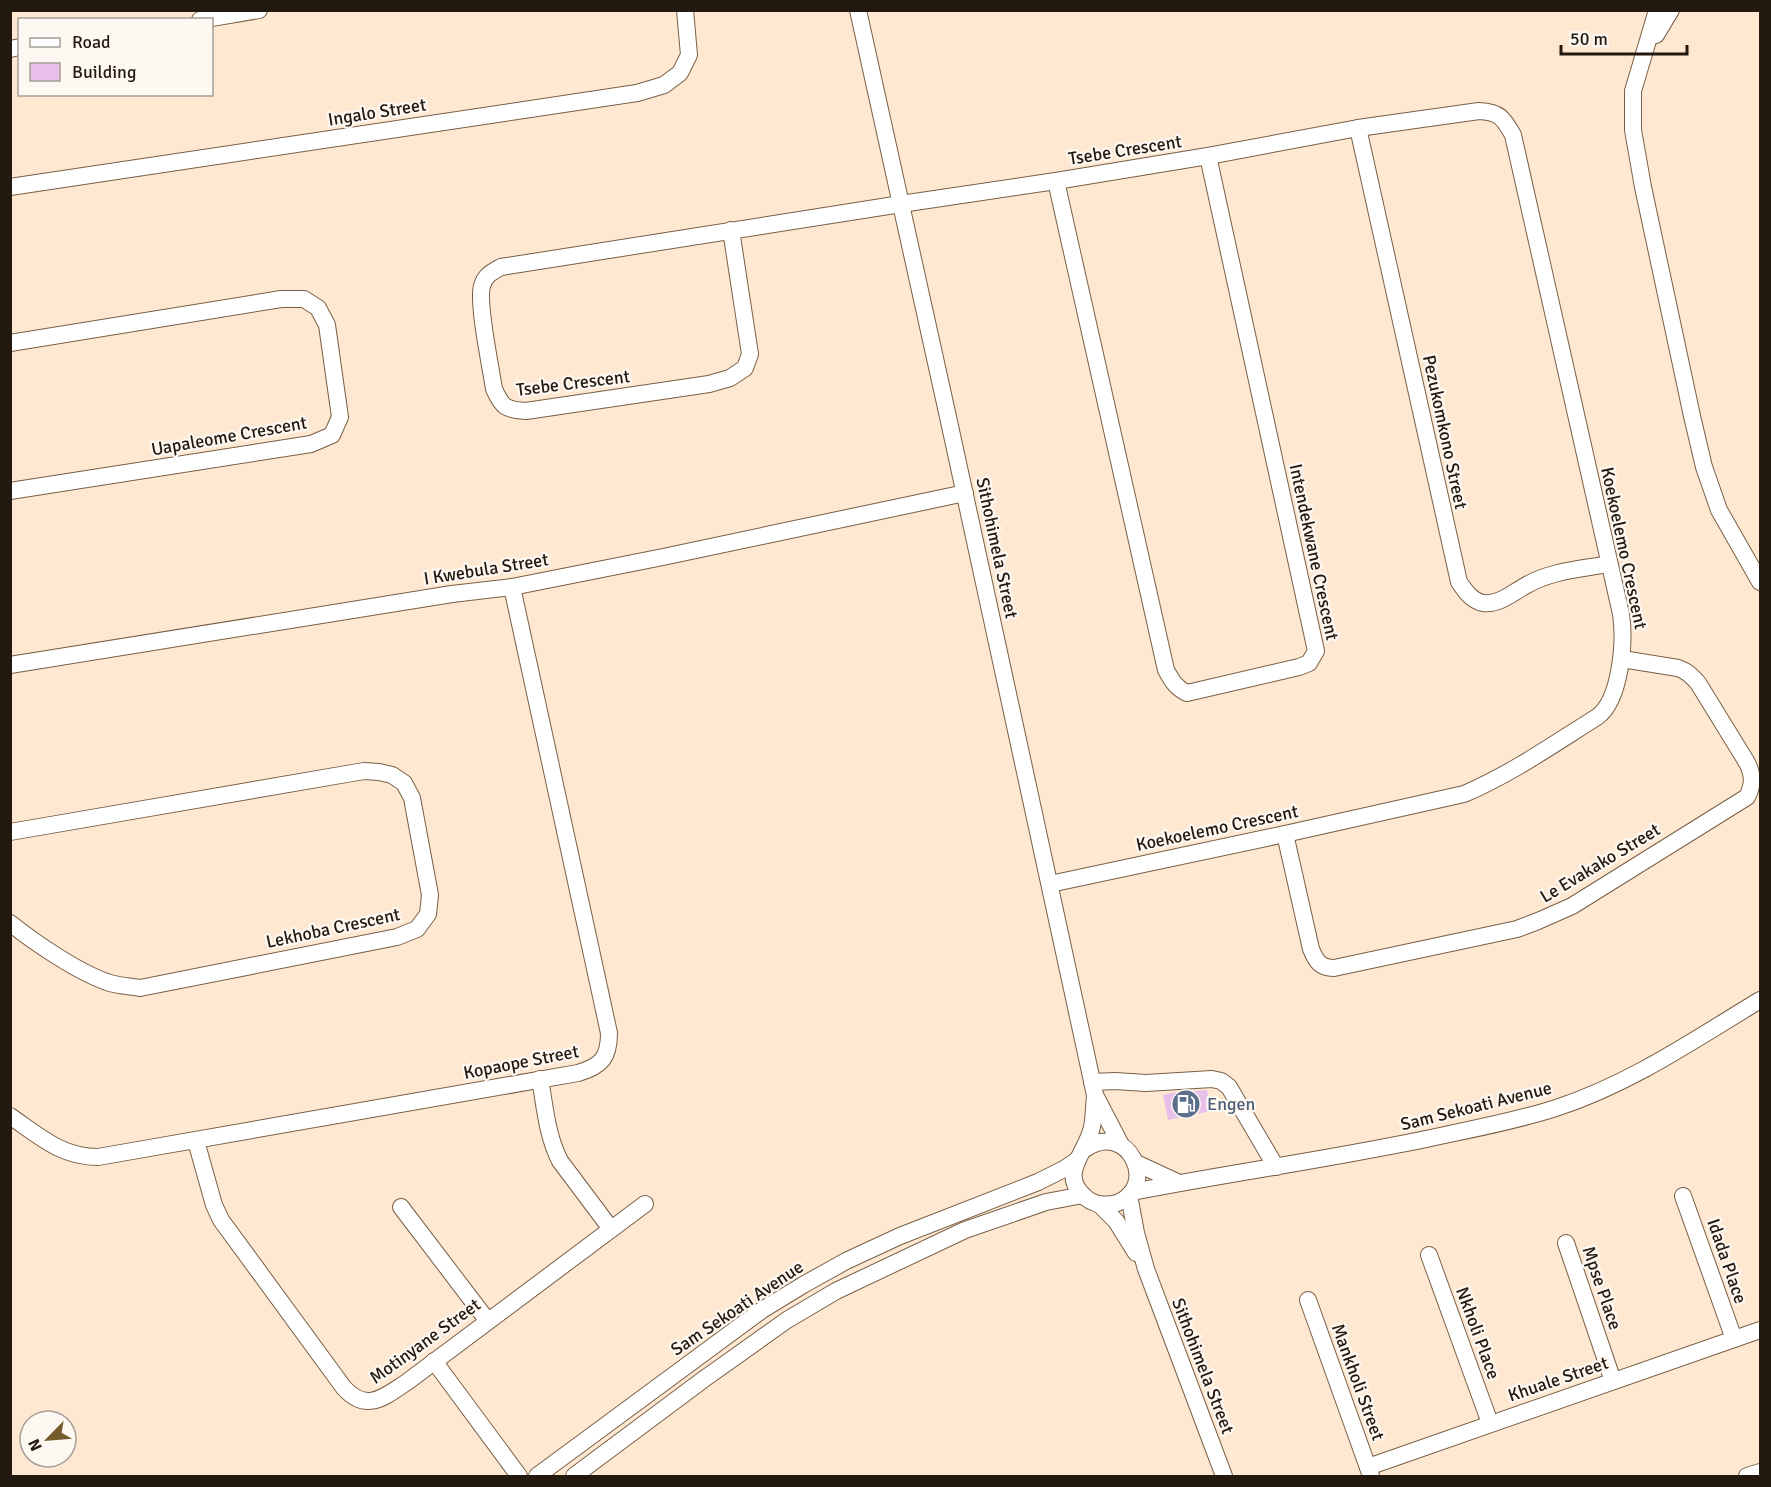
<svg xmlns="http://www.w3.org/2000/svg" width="1771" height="1487" font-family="Signika,sans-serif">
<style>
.building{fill:#e8bfe9}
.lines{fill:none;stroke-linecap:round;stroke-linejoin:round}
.minor-casing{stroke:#785f46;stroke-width:18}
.minor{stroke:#fff;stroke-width:16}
.labels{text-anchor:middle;stroke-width:4.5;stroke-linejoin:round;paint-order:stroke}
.street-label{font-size:18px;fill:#23190f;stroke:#fef8f3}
.service-label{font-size:18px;fill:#4e5e75;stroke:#fef8f3;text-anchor:start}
</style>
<rect width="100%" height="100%" fill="#ffe8d1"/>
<!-- building -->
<path class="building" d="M1207,1090L1211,1111L1168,1120L1163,1095L1178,1092Z"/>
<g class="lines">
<!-- minor casing -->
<g class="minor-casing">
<g id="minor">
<path d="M858,10L950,426L1095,1095C1094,1106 1094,1117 1092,1127C1087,1153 1057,1174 1086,1198C1095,1205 1106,1206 1117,1203C1160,1187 1128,1119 1085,1149"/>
<path d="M1657,10L1633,91V130L1643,187L1692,416L1704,467L1719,510L1760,582"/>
<path d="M200,20L259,10"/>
<path d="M1656,35L1671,10"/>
<path d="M10,49L20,47"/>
<path d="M1358,128L1459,582C1465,591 1472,601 1483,603C1499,605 1512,593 1525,586C1549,571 1582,569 1609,564"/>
<path d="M1056,181L1166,670C1172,681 1176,688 1187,693L1299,667L1309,663L1316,651L1208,156"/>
<path d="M10,187L637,93L664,85L680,73L689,55L685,10"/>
<path d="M731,230L750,354L745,368L730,378L709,384L526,411C506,410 502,407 494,389C491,368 477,303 482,286C485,275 492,272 501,267L901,204L1056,181L1208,156L1358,128L1479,111C1500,112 1503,118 1513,135L1621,614C1625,641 1621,700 1597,717C1554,744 1511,774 1464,794L1285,834L1050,884"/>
<path d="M10,343L281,299H304L318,308L327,325L340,417L332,435L311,444L10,491"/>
<path d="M10,665L452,594L512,587L663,557L965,493"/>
<path d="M10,832L364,771L379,772L392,775L404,783L412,798L430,895L428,914L417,929L397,937L140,988C130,986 117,986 107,982C78,972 35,943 10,923"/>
<path d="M1285,834L1311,949C1316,961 1320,968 1334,968L1517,929L1538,921L1572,906L1747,797C1754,784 1753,773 1746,761L1698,683C1692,676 1687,671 1678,668L1622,659"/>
<path d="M540,1079C545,1107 547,1136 560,1161L611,1229"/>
<path d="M1092,1082L1115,1081L1146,1083L1212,1079L1221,1081L1229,1087L1276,1167"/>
<path d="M1095,1095L1121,1145"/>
<path d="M10,1116C39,1136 61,1157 98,1157L578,1073C602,1066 609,1057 609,1033L512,587"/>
<path d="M196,1141L214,1205L221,1220L344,1388C367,1413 384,1397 407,1382L645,1204"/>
<path d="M1136,1163L1177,1182"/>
<path d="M1132,1192C1239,1171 1347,1157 1454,1133C1488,1126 1522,1119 1556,1108C1630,1084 1694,1040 1760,1000"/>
<path d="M1129,1195L1136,1233L1146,1269L1224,1476"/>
<path d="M1683,1196L1734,1339"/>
<path d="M1099,1204L1116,1221L1136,1253"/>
<path d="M401,1207L487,1320"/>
<path d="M1566,1243L1613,1381"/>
<path d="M1429,1255L1490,1423"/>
<path d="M1308,1300L1371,1476"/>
<path d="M434,1361L519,1476"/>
<path d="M1368,1467L1760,1330"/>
<path d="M537,1476L762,1310L803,1285L846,1261L900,1236L1038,1182L1064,1169L1076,1161"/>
<path d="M574,1476L704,1379L787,1320L836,1291L965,1230L1046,1202L1083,1195"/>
<path d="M1747,1476L1760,1472"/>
</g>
</g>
<!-- minor -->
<use href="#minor" class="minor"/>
</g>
<!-- icons -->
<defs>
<g id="fuel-disc" transform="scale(1.5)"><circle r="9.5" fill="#5c6f8a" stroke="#fef8f3"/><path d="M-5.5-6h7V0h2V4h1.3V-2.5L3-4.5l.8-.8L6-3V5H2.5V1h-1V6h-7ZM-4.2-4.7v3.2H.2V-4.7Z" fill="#fff"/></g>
</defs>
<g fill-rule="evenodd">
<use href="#fuel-disc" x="1186" y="1104"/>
</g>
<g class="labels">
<!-- street labels -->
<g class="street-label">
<text transform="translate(377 112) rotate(-9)" y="6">Ingalo Street</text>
<text transform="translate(1125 150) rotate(-9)" y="6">Tsebe Crescent</text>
<text transform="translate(573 383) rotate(-7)" y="6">Tsebe Crescent</text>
<text transform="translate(1445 432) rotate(78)" y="6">Pezukomkono Street</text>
<text transform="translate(229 436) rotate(-10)" y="6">Uapaleome Crescent</text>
<text transform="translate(997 548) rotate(78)" y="6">Sithohimela Street</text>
<text transform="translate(1624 548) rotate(78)" y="6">Koekoelemo Crescent</text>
<text transform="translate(1314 552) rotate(78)" y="6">Intendekwane Crescent</text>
<text transform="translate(486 569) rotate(-9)" y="6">I Kwebula Street</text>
<text transform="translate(1217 828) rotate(-12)" y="6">Koekoelemo Crescent</text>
<text transform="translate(1600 863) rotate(-31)" y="6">Le Evakako Street</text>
<text transform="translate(333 928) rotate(-12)" y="6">Lekhoba Crescent</text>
<text transform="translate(521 1062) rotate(-11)" y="6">Kopaope Street</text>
<text transform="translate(1476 1106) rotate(-14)" y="6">Sam Sekoati Avenue</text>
<text transform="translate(1727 1261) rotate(71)" y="6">Idada Place</text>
<text transform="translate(1602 1288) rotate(71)" y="6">Mpse Place</text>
<text transform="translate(737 1308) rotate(-34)" y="6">Sam Sekoati Avenue</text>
<text transform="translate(1478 1333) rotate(70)" y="6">Nkholi Place</text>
<text transform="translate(425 1341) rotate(-36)" y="6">Motinyane Street</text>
<text transform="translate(1203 1366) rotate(69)" y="6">Sithohimela Street</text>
<text transform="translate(1558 1379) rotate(-19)" y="6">Khuale Street</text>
<text transform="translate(1358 1382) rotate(70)" y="6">Mankholi Street</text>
</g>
<!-- service labels -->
<g class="service-label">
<text x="1207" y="1110">Engen</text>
</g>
</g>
<!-- border -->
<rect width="1771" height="1487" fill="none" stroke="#23190f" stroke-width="24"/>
<!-- legend -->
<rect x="18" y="18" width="195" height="78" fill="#fef8f3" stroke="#a69f98" stroke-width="1.5"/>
<rect x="30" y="38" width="30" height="9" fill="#ffffff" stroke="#a69f98" stroke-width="1.5"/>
<text x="72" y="48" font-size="18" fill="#23190f">Road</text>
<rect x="30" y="63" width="30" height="18" fill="#e8bfe9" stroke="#a69f98" stroke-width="1.5"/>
<text x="72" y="78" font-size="18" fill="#23190f">Building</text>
<!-- north arrow -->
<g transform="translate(48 1439) rotate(245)"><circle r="28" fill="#fef8f3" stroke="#a69f98" stroke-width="1.5"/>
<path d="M0-4.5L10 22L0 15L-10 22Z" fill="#735b2c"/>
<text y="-9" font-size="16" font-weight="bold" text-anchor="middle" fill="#23190f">N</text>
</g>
<!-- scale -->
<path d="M1561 45v9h126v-9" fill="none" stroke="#23190f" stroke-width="3"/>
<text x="1570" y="45" font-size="18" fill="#23190f" stroke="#fef8f3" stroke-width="4.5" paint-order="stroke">50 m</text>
</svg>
